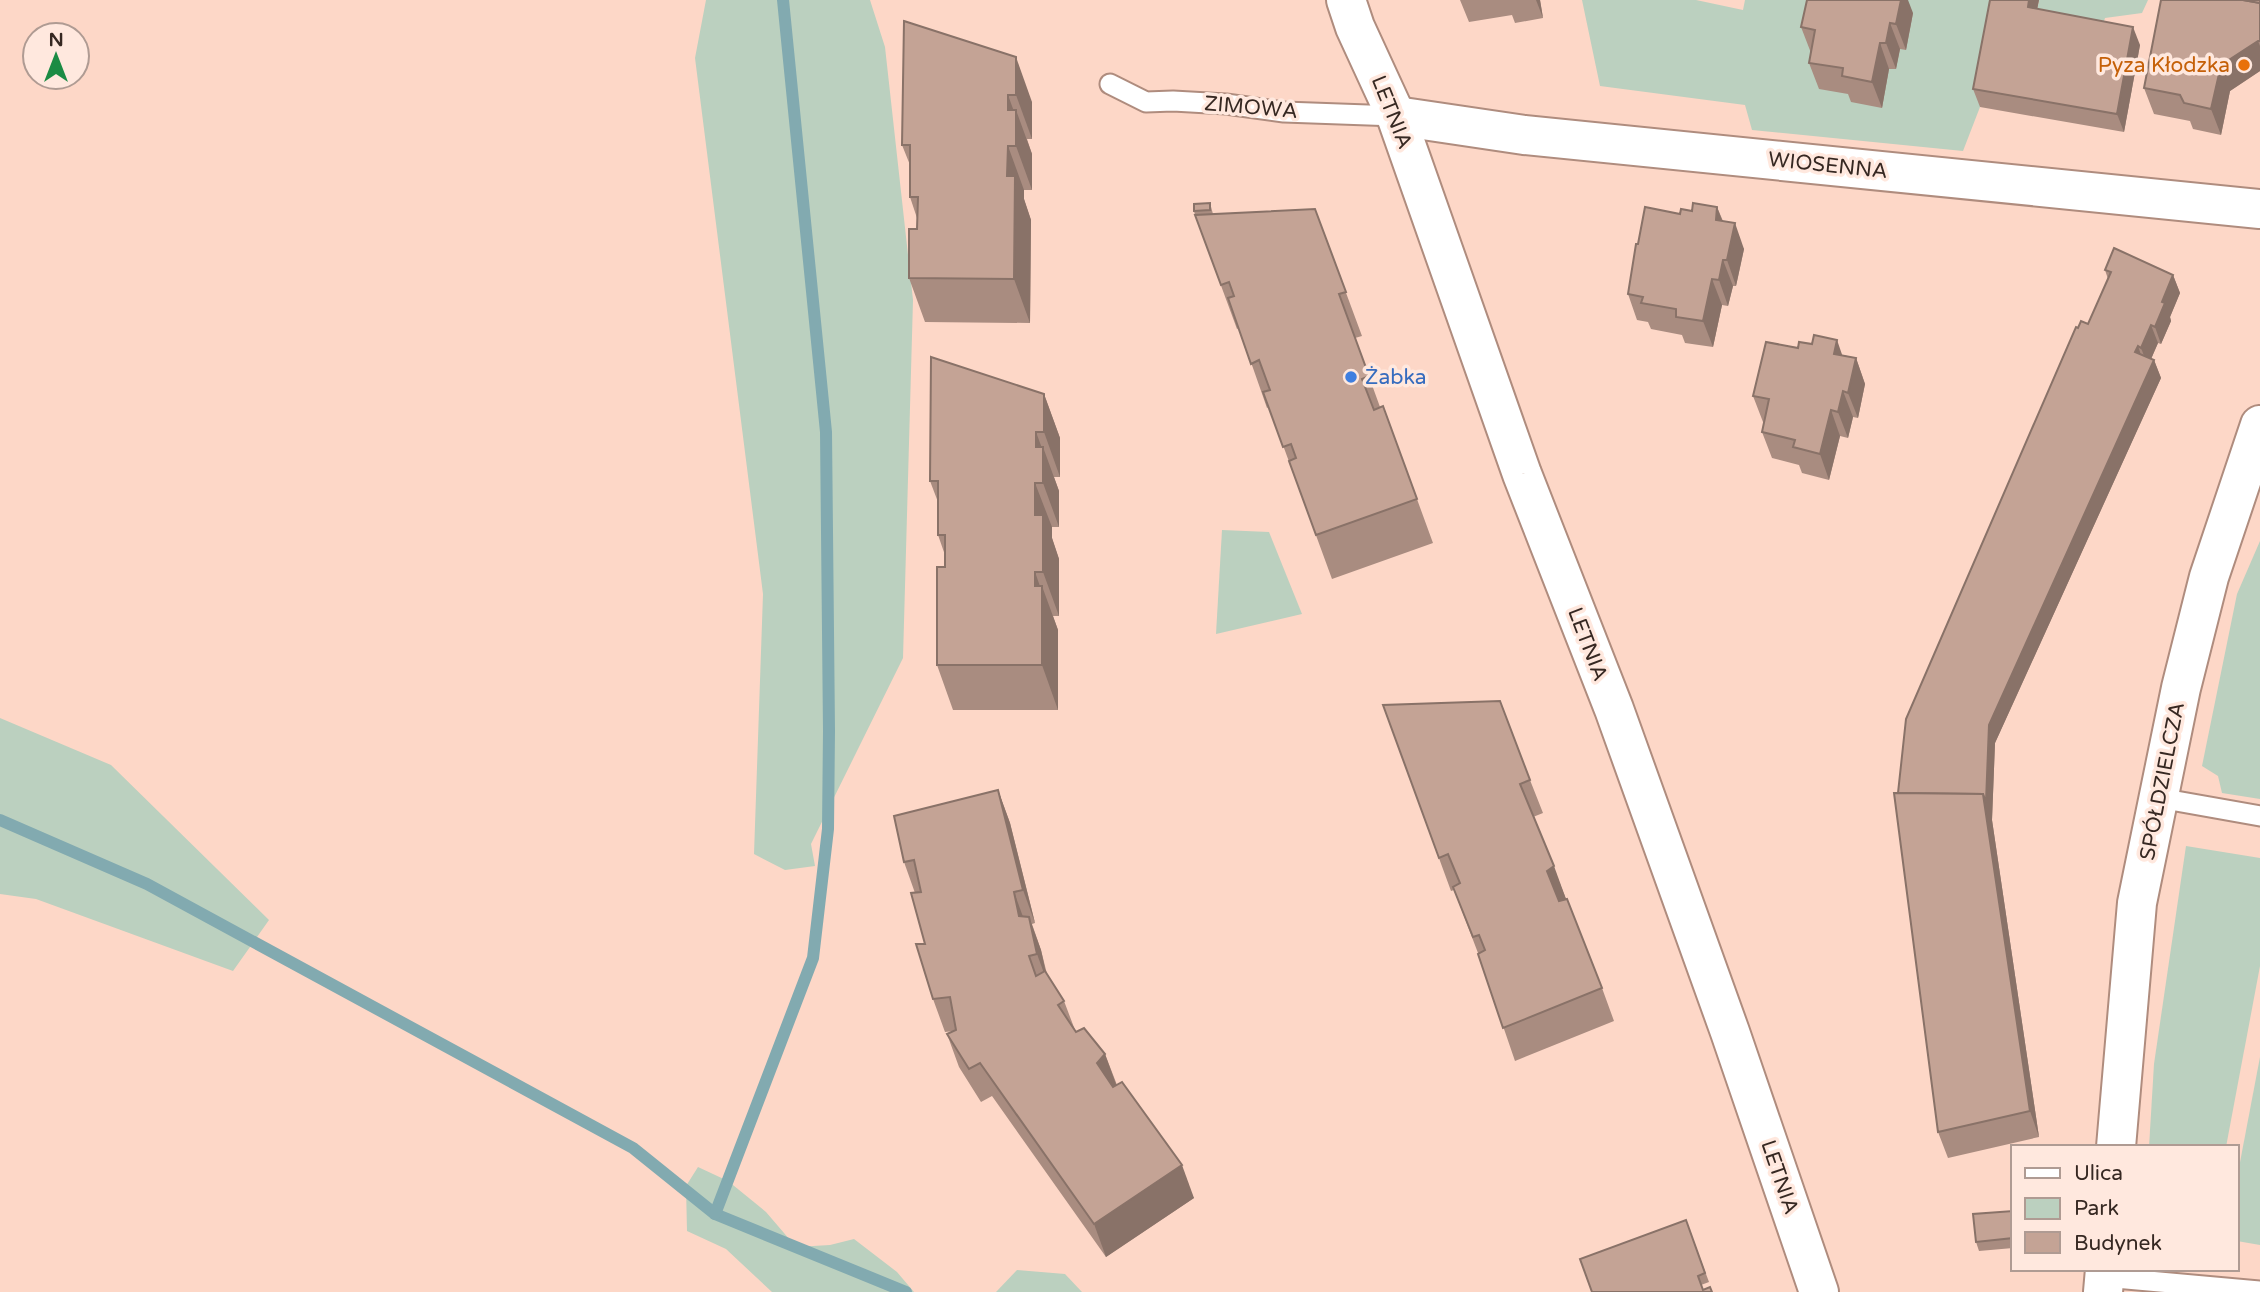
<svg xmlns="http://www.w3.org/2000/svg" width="2260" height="1292" font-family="'Varela Round',sans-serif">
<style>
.green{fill:#bbd0bf}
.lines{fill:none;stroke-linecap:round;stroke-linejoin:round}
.stream{stroke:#82aab0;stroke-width:12}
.service-casing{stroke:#af8c7e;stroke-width:23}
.minor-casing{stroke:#af8c7e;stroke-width:42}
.tertiary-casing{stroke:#af8c7e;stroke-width:42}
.service{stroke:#fff;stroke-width:19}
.minor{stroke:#fff;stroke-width:38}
.tertiary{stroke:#fff;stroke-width:38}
.wall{fill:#a98c80}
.shaded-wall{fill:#897268}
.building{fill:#c4a395;stroke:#897268;stroke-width:2}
.food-dot{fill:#e8710a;stroke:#ffe8de;stroke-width:2.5}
.shop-dot{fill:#3f7fe0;stroke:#ffe8de;stroke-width:2.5}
.labels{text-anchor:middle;stroke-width:7;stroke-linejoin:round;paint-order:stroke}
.food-label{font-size:21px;fill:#c56008;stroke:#ffe8de;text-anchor:end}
.street-label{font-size:21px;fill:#362822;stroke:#ffe8de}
.shop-label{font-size:21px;fill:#366cbe;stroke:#ffe8de;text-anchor:start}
</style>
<rect width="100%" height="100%" fill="#fdd7c7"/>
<!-- green -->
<g class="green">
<path d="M706,0H870L885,47L913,300L903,658L811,844L815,866L785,870L754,854L763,594L695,58Z"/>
<path d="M1582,0H1696L1743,10L1745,0H1999L1980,107L1963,151L1752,130L1745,105L1600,86Z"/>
<path d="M2039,0H2148L2142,13L2105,18L2099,37L2034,25Z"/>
<path d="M1222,530L1269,532L1302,614L1216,634Z"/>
<path d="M2260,541V799L2222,793L2218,776L2202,766L2237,594Z"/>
<path d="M0,718L111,765L269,920L233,971L36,899L0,894Z"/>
<path d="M2186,846L2260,858V966L2226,1147H2149L2154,1064Z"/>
<path d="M2260,1057V1245L2237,1241V1178Z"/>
<path d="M698,1167L728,1181L766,1212L796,1247L830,1245L854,1239L897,1272L914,1292H772L726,1249L687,1231L686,1186Z"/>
<path d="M1017,1270L1065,1274L1082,1292H996Z"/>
</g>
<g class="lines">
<!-- stream -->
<g class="stream">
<path d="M0,820L147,884L633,1148L715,1214L906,1292"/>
<path d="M715,1214L813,958L828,829L829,731L826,432L783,0"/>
</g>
<!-- service casing -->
<g class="service-casing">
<g id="service">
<path d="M1110,84L1146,102L1173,101L1226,104L1284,112L1396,116"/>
<path d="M2159,798L2260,816"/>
<path d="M2104,1277L2260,1291"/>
</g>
</g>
<!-- minor casing -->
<g class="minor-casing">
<g id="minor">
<path d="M1396,116L1524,135L2260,209"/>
<path d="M2116,1147L2137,903L2181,688L2209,577L2260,425"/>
<path d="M2103,1292L2105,1269"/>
</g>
</g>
<!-- tertiary casing -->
<g class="tertiary-casing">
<path id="tertiary" d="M1346,0L1355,27L1396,116L1522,474L1614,709L1730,1032L1819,1292"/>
</g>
<!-- service -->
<use href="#service" class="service"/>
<!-- minor -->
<use href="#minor" class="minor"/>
<!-- tertiary -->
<use href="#tertiary" class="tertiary"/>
</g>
<!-- wall -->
<g class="wall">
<path d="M1460,0H1540L1543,18L1515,23L1512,15L1469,22Z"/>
<path d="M1990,0H2039L2037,9L2140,45L2124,132L1980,107L1973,89Z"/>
<path d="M2260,0V71L2230,91L2221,135L2193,129L2190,121L2154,114L2144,88Z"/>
<path d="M1913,13L1906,50L1900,49L1896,69H1889L1882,108L1851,102L1848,94L1819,89L1809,63L1811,53L1801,27Z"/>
<path d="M904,21L1032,102V139H1027L1032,154V190H1024V199L1031,220L1030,323L925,322L909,278L917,229V218L910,197V165L902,145Z"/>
<path d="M1210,203L1213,214L1315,209L1362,336L1355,338L1380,407L1383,406L1433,543L1332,579L1269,407L1267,408L1239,328L1237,329L1195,215L1194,211Z"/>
<path d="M1717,207L1723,221L1744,249L1736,286H1733L1728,306L1722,305L1713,347L1685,343L1682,335L1651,329L1648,322L1637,320L1628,294L1680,214L1692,211Z"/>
<path d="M2105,270L2173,275L2180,293L2170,317L2171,321L2161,344L2158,343L2151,359L2154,360L2161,378L1995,743L1992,820L2039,1137L1948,1158L1938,1132L1898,793L2078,328L2088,324L2108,279Z"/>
<path d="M1843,355L1856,358L1865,384L1858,418L1853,417L1848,438L1840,436L1829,480L1802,473L1799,465L1772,458L1762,432L1764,422H1763L1753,396Z"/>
<path d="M1044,394L1060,438V477H1054L1059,491V527H1052V538L1059,559V616H1053L1058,630V710H953L937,665L945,567V555L938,535V502L930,481Z"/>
<path d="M1383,705L1530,780L1543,813L1533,817L1602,988L1614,1021L1515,1061L1478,953L1454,890L1451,891Z"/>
<path d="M998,790L1010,823L1035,923L1032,924L1041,950L1047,974L1064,1001L1075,1030L1105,1054L1117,1085L1194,1198L1106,1257L992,1096L981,1102L959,1067L947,1034L954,1031L945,1032L933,999L925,944L915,893L904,862Z"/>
<path d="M2013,1211V1248L1979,1251L1976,1242Z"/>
<path d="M1686,1220L1709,1282L1701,1285L1703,1290L1592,1292Z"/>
</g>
<!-- shaded-wall -->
<g class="shaded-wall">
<path d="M1536,0H1540L1543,18Z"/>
<path d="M1901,0H1908L1913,13L1906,50L1896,24Z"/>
<path d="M2029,0H2039L2034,25L2028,7Z"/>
<path d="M1890,23L1900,49L1896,69L1886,43Z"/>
<path d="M2133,27L2140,45L2124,132L2117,114Z"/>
<path d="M2258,41L2260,46V71L2230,91L2221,135L2211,109L2221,65Z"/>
<path d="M1880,43L1889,69L1882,108L1872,82Z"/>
<path d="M1016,57L1032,102V139L1016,95Z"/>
<path d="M1008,95L1016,117V110L1032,154V190L1016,146L1008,110Z"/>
<path d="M1008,146L1024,190V199L1031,220L1030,323L1014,279L1007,176Z"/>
<path d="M1717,207L1727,233L1716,220Z"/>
<path d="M1735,223L1744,249L1736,286L1727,260Z"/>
<path d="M1723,260L1733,286L1728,306L1719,280Z"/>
<path d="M2173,275L2180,293L2170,317L2171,321L2161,344L2155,327L2162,302Z"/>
<path d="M1712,279L1722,305L1713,347L1703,321Z"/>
<path d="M2151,325L2158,343L2148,366L2141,348Z"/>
<path d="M1837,340L1846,366L1834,354Z"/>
<path d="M2138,346L2144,364L2135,352Z"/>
<path d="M1856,358L1865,384L1858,418L1848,393Z"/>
<path d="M2154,360L2161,378L1995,743L1992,820L2039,1137L2030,1111L1983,794L1989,725Z"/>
<path d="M1843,391L1853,417L1848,438L1838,412Z"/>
<path d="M1044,394L1060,438V477L1044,432Z"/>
<path d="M1831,410L1840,436L1829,480L1820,454Z"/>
<path d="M1036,432L1043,451V447L1059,491V527L1043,483L1036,447Z"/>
<path d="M1035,483L1052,527V538L1059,559V616L1043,572L1035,515Z"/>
<path d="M1035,572L1042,592V586L1058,630V710L1042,665L1035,586Z"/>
<path d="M998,790L1010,823L1035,923L1023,890Z"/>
<path d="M1554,866L1566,899L1559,904L1547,871Z"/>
<path d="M1014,892L1026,925L1019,916Z"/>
<path d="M1029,917L1041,950L1049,987L1037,954Z"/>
<path d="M1105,1054L1117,1087L1109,1096L1097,1063Z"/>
<path d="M1182,1165L1194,1198L1106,1257L1094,1224Z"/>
</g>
<!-- building -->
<g class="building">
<path d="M1807,0H1901L1896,24L1890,23L1886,43H1880L1872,82L1842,76L1843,68L1809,63L1815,30L1801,27Z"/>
<path d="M1990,0H2029L2028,7L2133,27L2117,114L1973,89Z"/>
<path d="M2161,0H2243L2260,3V41H2258L2221,65L2211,109L2184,103L2180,95L2144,88Z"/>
<path d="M2243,0H2260V3Z"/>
<path d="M904,21L1016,57V95H1008V110H1016V146H1008L1007,176H1015L1014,279L909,278V229H917L918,197H910V145H902Z"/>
<path d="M1210,203V210L1194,211V204Z"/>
<path d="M1693,203L1717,207L1716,220L1735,223L1727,260H1723L1719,280L1712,279L1703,321L1676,317V309L1641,303L1643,297L1628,294L1636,244H1638L1645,207L1680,214L1681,209L1692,211Z"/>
<path d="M1315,209L1346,292L1339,294L1369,376L1362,379L1374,410L1383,406L1417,499L1316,535L1289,461L1296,458L1291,444L1283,447L1263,392L1270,390L1259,360L1251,364L1228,298L1234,296L1229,282L1221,285L1195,215Z"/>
<path d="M2114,248L2173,275L2162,302L2165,303L2155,327L2151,325L2141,348L2138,346L2135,352L2154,360L1989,725L1986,802L1983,794L1898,793L1906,719L2076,327L2078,328L2081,321L2088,324L2111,272L2105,270Z"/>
<path d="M1814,335L1837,340L1834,354L1856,358L1848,393L1843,391L1838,412L1831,410L1820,454L1793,447L1795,440L1762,432L1769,399L1753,396L1766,342L1798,348L1799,342L1812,344Z"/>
<path d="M931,357L1044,394V432H1036V447H1043V483H1035V515H1043V572H1035V586H1042V665H937V567H945V535H938V481H930Z"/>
<path d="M1500,701L1530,780L1520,784L1554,866L1547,871L1559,901L1567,899L1602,988L1503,1028L1478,954L1485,950L1479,935L1473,937L1453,887L1460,883L1448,854L1439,858L1383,705Z"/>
<path d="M998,790L1023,890L1014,892L1019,916L1029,917L1037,954L1029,956L1036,976L1045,971L1064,1001L1058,1005L1076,1032L1084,1028L1105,1054L1097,1063L1113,1087L1122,1082L1182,1165L1094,1224L980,1063L969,1069L947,1034L956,1030L950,997L933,999L916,944H925L911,893L921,892L914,860L904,862L894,816Z"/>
<path d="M1894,793L1983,794L2030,1111L1938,1132Z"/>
<path d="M2013,1211V1238L1976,1242L1973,1214Z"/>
<path d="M1686,1220L1705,1273L1698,1276L1703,1290L1710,1287L1712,1292H1592L1580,1259Z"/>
</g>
<!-- markers -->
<circle class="food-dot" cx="2244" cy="65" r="7"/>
<circle class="shop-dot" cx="1351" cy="377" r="7"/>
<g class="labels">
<!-- food labels -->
<g class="food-label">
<text x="2230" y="72">Pyza Kłodzka</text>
</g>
<!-- street labels -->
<g class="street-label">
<text transform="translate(1251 107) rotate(5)" y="7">ZIMOWA</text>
<text transform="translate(1392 112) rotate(68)" y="7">LETNIA</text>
<text transform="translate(1828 165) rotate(6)" y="7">WIOSENNA</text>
<text transform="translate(1588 644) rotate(69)" y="7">LETNIA</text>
<text transform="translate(2162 781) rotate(-79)" y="7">SPÓŁDZIELCZA</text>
<text transform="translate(1780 1177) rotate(71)" y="7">LETNIA</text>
</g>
<!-- shop labels -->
<g class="shop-label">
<text x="1365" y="384">Żabka</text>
</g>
</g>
<!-- legend -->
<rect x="2011" y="1145" width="228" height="126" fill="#ffe8de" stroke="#af9b93" stroke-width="2"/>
<rect x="2025" y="1168" width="35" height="10" fill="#ffffff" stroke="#af9b93" stroke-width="2"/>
<text x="2074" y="1180" font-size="21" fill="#362822">Ulica</text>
<rect x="2025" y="1198" width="35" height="21" fill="#bbd0bf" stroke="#af9b93" stroke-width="2"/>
<text x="2074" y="1215" font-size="21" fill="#362822">Park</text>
<rect x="2025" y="1232" width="35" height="21" fill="#c4a395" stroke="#af9b93" stroke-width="2"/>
<text x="2074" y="1250" font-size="21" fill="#362822">Budynek</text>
<!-- north arrow -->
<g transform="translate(56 56)"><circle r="33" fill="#ffe8de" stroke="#af9b93" stroke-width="2"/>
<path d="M0-5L12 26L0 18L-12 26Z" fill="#1b8b44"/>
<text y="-10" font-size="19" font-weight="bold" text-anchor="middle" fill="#362822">N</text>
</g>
</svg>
